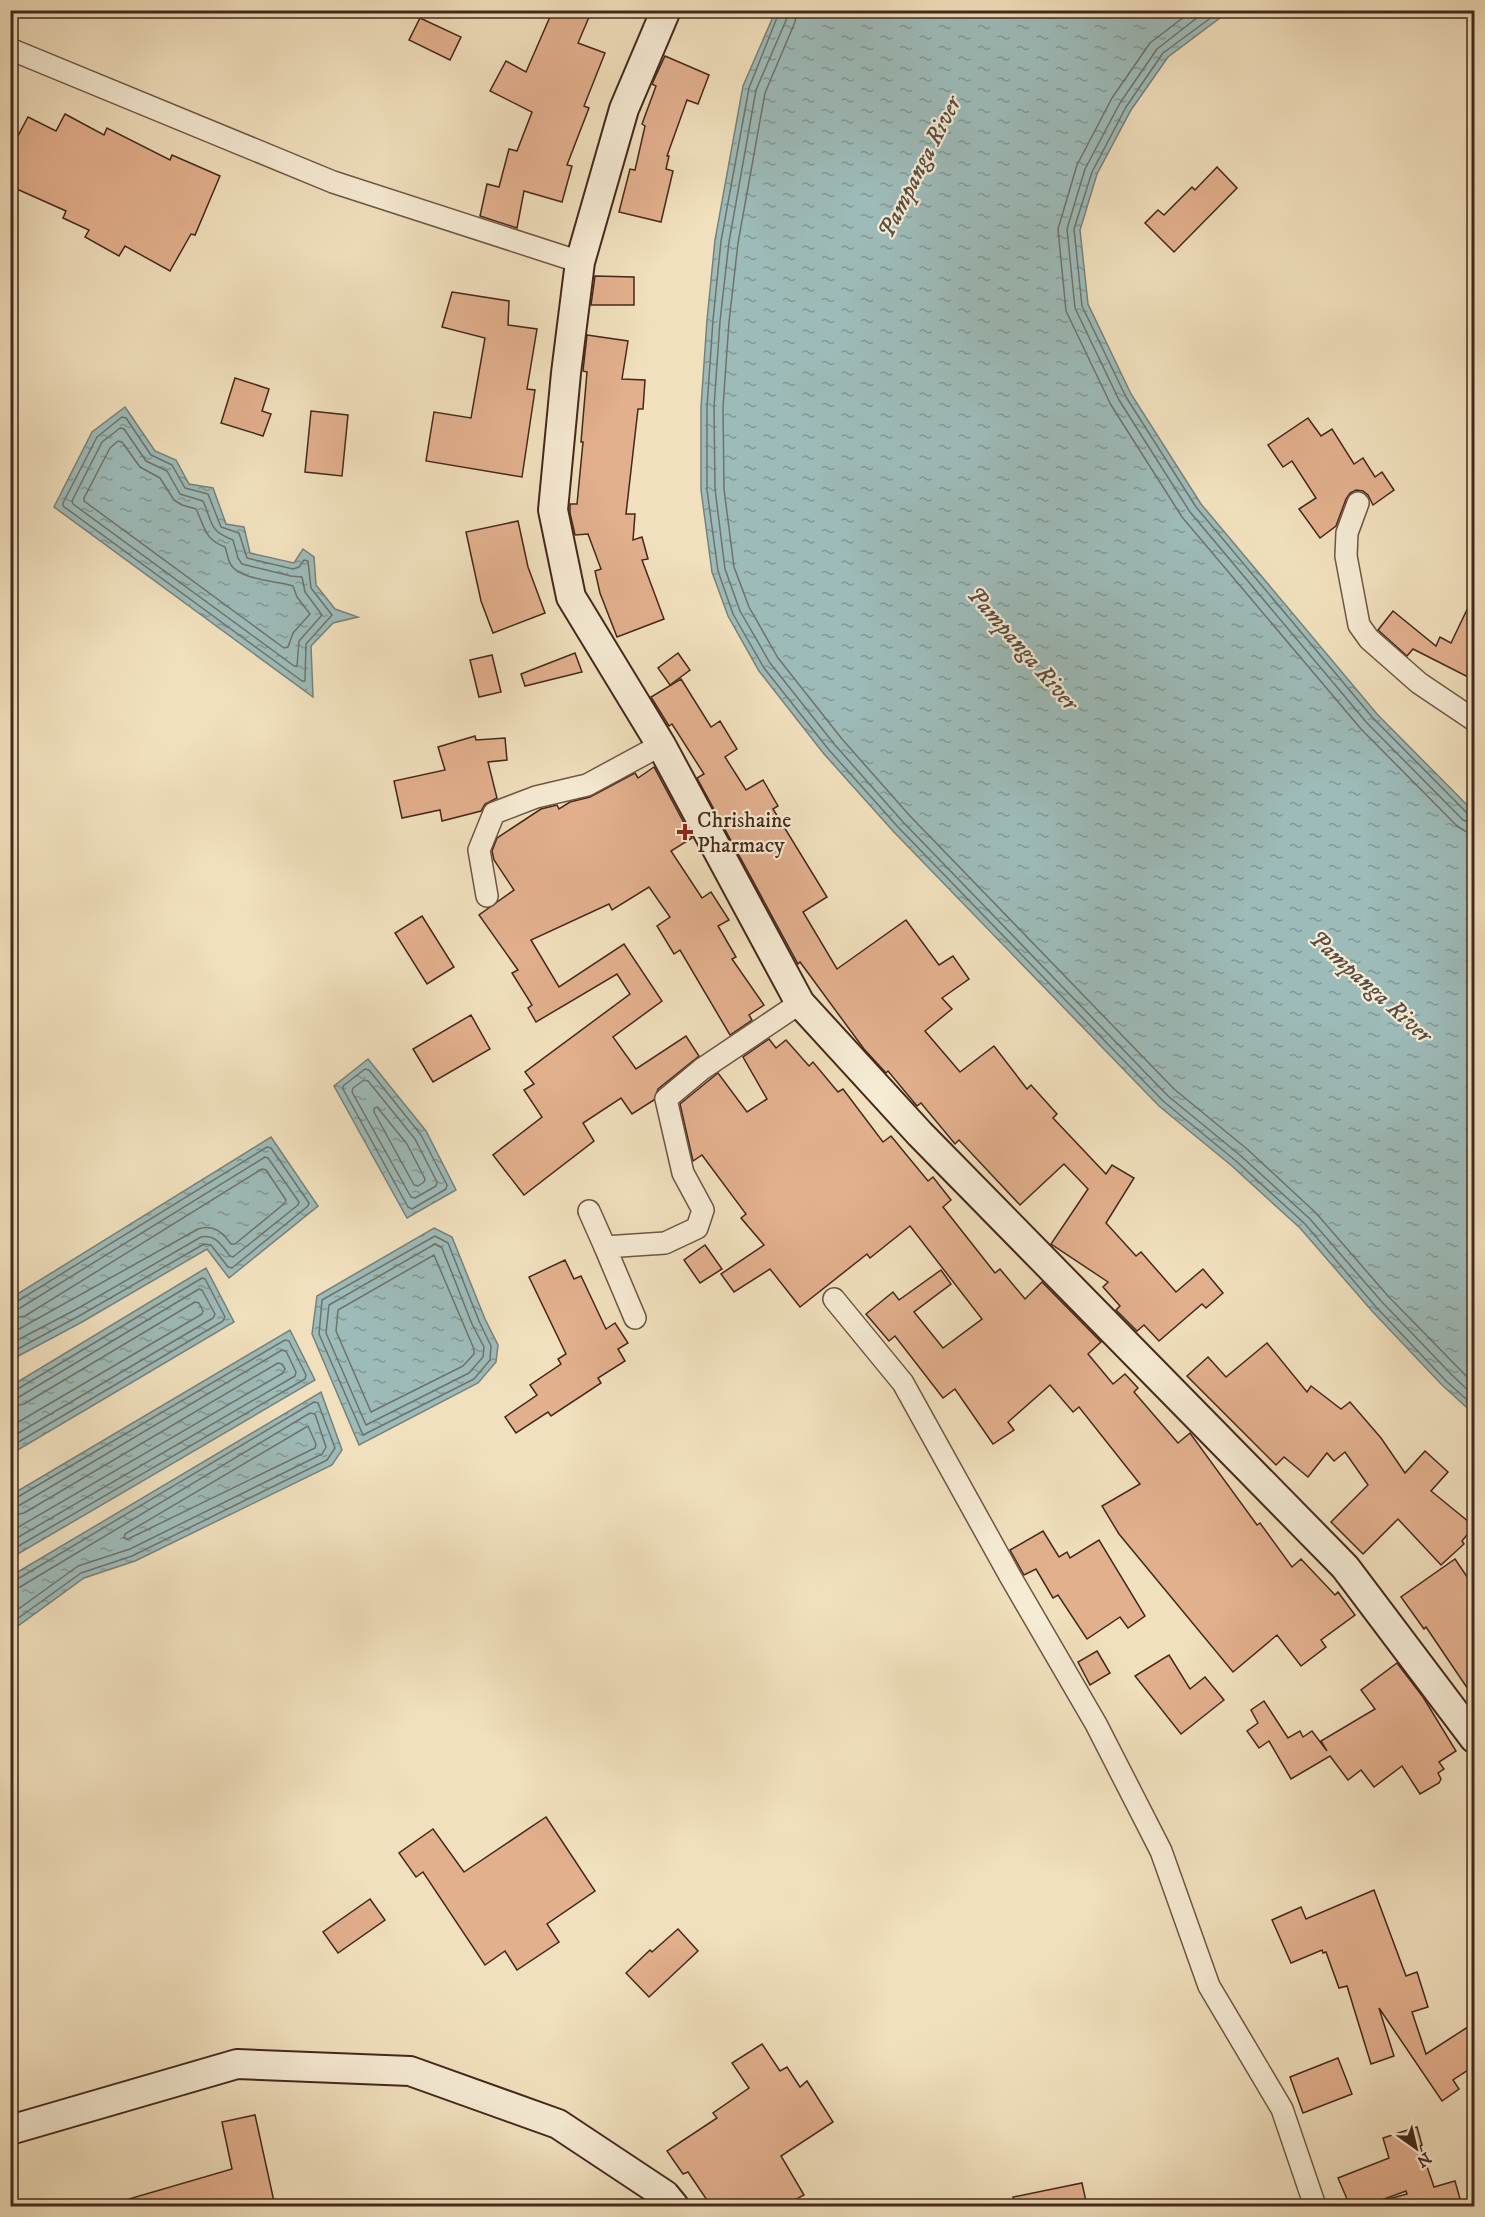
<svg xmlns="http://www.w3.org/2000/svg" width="1485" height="2217" font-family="'IM FELL DW Pica',serif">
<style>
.water{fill:url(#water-ripples);stroke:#79807a;stroke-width:1.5}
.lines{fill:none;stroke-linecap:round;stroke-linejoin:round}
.shore{stroke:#70726a;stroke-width:1.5}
.building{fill:#e3b08e;stroke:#44281c;stroke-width:1.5}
.minor-casing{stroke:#6f5644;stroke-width:24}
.secondary-casing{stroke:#44281c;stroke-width:32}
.minor{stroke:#f6ebd4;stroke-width:21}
.secondary{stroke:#f6ebd4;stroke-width:28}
.poi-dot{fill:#8f2418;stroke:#f6ebd4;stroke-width:2}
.labels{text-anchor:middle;stroke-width:4.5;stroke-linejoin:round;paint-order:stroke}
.poi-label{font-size:22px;fill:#44281c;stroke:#f6ebd4;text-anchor:start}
.water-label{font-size:24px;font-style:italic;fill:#5a4d43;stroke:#f6ebd4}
</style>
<defs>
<pattern id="water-ripples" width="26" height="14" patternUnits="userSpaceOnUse" patternTransform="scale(1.5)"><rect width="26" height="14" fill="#9dbbb9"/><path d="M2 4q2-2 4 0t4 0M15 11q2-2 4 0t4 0" fill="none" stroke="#829896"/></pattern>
</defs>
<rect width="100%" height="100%" fill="#f1e0bd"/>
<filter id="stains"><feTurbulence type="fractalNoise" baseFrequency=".00333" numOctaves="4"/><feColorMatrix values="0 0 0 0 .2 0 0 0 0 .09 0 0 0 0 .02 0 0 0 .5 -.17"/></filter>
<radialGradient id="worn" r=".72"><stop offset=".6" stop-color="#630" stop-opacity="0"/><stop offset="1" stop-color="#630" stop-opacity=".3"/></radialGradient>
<!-- water -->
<g class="water">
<path d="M776,10L1240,11L1220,18L1168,57L1131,110L1097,174L1080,230L1088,304L1131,394L1201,504L1377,714L1474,812V1414L1442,1385L1372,1311L1300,1228L1232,1166L1159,1106L893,831L824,754L759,671L728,616L712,572L701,490V407L707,320L715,240L743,86Z"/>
<path d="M125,407L155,451L176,460L189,484L213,488L226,524L244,527L250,553L294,563L303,549L314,557L316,585L335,609L358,617L333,623L311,646L313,697L54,507L92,432Z"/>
<path d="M368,1059L426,1131L456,1190L407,1218L334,1086Z"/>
<path d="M271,1137L318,1206L229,1278L207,1249L82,1322L11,1360V1298Z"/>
<path d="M434,1228L452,1237L485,1319L498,1345L496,1362L478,1383L359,1445L312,1334L317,1296Z"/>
<path d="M206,1268L234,1322L11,1454V1386Z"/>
<path d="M290,1330L315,1380L11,1558V1495Z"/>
<path d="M321,1392L342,1450L332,1465L135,1561L84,1578L11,1631V1576Z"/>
</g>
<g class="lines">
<!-- shore -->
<g class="shore">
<path d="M780,10L749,88L721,241L713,320L707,407V490L718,571L733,614L764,668L829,750L898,827L1163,1101L1236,1161L1305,1224L1376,1307L1446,1381L1474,1406"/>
<path d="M788,10L787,18L756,90L729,242L720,321L714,407L715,489L725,569L740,611L770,663L835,745L903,822L1168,1096L1241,1156L1310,1219L1382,1302L1452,1375L1474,1396"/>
<path d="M797,10L795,22L765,93L738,243L729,322L723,407L724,489L734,567L749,607L778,658L842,739L910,816L1174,1089L1247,1149L1316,1213L1388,1296L1474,1384"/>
<path d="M1193,10L1150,43L1112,98L1077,165L1058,229L1066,311L1111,405L1182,517L1361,729L1457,826L1465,831L1474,833"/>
<path d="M1207,10L1157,49L1120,103L1085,169L1067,229L1075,308L1119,400L1190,512L1367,723L1463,820L1474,824"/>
<path d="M1223,10L1216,14L1163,53L1126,107L1092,172L1074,229L1082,306L1126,397L1196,507L1373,718L1468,814L1474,816"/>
<path d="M122,417L126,418L151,455L172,465L185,488L208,494L221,527L239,533L247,558L293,569L299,567L304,560L308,561L311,588L332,615L306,644L305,681H302L63,506V503L97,437Z"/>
<path d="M120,428L124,429L146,461L167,471L180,494L203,501C213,523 208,530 233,540L238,558L242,564L291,576L302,577L305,592L322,615L299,641L297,666H294L73,504L72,501L102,442Z"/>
<path d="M118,441L122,442L140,467L160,478L174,500L182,505L196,509C205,527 204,539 225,547C227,553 228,560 231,565C241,580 277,581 293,586L297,597L310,614L293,633L288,647L284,648L84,501V498L110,448Z"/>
<path d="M365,1069L369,1070L421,1135L447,1185L446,1189L412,1209L408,1207L343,1089V1086Z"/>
<path d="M364,1080L368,1081L415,1139L437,1182L436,1186L415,1198L411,1197L352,1092L353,1088Z"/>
<path d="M377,1107L407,1144L425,1179L424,1182L418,1186L414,1185L374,1112V1109Z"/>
<path d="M435,1236L448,1243L479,1321L491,1346L490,1360L474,1379L363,1435L319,1334L322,1300Z"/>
<path d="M435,1244L442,1248L472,1324L484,1347L483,1357L469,1373L366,1425L326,1333L329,1305Z"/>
<path d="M434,1255L474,1349V1354L463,1366L371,1412L336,1331L338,1310Z"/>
<path d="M10,1303L16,1302L267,1147L271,1148L309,1203L308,1206L232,1268L228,1267L211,1245L204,1244L79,1316L10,1353"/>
<path d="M10,1310L20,1308L265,1157L268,1158L299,1202L298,1205L233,1257L230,1256C222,1246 216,1234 201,1237L75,1310L10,1344"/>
<path d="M10,1319L25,1316L262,1169L266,1170L286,1200L285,1203L235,1244H231C222,1232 214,1224 198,1229L10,1334"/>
<path d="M10,1391L16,1390L202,1278L205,1279L225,1317L223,1321L10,1447"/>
<path d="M10,1398L19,1397L199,1289L202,1290L215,1314L213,1318L10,1438"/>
<path d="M10,1407L24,1404L195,1302L199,1303L203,1311L202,1314L10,1427"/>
<path d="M308,1426L316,1444L315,1448L128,1539L124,1538L125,1534Z"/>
<path d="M10,1499L16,1498L285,1340L289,1341L306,1375L305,1379L10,1551"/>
<path d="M10,1507L20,1505L282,1350L286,1351L296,1372L295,1376L10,1542"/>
<path d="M10,1516L24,1513L278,1363L282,1364L285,1369L283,1373L10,1532"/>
<path d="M10,1581L16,1580L314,1402L318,1403L335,1448L327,1460L132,1556L81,1573L10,1624"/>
<path d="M10,1589L20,1587L310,1413L315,1414L326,1447L322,1454L130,1549L78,1566L10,1615"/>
</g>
</g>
<!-- building -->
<g class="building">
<path d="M553,10H592L578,43L605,53L584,106L589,108L567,165L572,166L562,202L524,191L517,228L480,216L487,184L499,187L509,149L517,151L532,112L490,91L506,61L526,72Z"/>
<path d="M420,18L461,37L450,60L409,40Z"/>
<path d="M665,56L709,75L698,104L687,100L667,156H669L666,169L673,171L661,222L619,212L630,169L635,170L645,126L642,124L656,86L652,84Z"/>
<path d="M65,114L104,135L107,128L170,160L172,155L220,176L195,235L191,234L170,271L125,246L119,256L85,237L89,230L63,218L66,211L10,186V151L28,117L56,131Z"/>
<path d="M1217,167L1237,188L1174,252L1145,223L1158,210L1164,215L1192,187L1195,190Z"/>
<path d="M595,276L634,277V305H591Z"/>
<path d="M452,292L509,301L508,325L537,329L527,389L535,390L522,477L426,461L434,412L471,418L485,338L442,327Z"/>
<path d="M587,335L628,341L622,379L645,380L643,409H638L626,514H635L633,540L642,537L648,559L642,560L664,619L617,637L600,593L595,571L601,569L588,534L575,535L570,513V504H577L583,442H581L587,372L583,371Z"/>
<path d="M235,378L269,389L262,411L271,414L263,436L221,423Z"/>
<path d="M311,411L348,415L342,476L305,472Z"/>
<path d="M1308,418L1321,436L1332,429L1354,464L1363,458L1375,477L1382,472L1394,490L1373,505L1368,495L1363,491L1356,490L1350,493L1346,499L1336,526L1320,538L1299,509L1316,498L1292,461L1283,467L1268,445Z"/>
<path d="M518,521L528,567L545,613L493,633L481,601L466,532Z"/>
<path d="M1474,595V680L1413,649L1407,656L1378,630L1393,611L1436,646L1440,637L1451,643Z"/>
<path d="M575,653L582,672L525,686L521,674Z"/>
<path d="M678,653L690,670L670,685L658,668Z"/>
<path d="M492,655L501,692L479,697L470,660Z"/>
<path d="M681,679L711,727L720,721L737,749L725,757L746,790L763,780L778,806L773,809L827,897L803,912L837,969L906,920L939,965L953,956L969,979L942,998L952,1009L925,1031L960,1072L994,1046L1027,1089L1031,1085L1057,1114L1053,1118L1106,1174L1112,1165L1134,1178L1106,1223L1136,1256L1141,1252L1176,1292L1203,1269L1223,1293L1206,1308L1202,1304L1159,1341L1144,1325L1137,1331L1116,1310L1120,1306L1103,1287L1108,1282L1051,1244L1088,1189L1064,1164L1020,1205L959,1140L955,1144L921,1103L917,1106L888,1071L886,1073L864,1049L800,962L798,964L697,778L704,774L672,724L669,726L651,697Z"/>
<path d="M475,736L476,740L505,738L507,760L488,762L497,798L485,804L481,811L442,821L440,810L402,818L394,781L445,770L438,747Z"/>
<path d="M654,767L692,838L671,851L702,898L711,892L729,920L718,926L736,957L732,959L764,1005L749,1015L752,1020L730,1035L680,950L674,954L657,926L670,917L649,887L612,910L609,904L531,940L559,987L624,944L662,1001L613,1037L636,1069L686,1036L699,1056L658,1089L654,1100L632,1114L621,1098L583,1123L594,1141L524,1195L493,1155L542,1117L524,1090L534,1084L525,1072L630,994L617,974L536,1022L528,1008L532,1005L512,973L518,970L479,915L514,890L494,860L492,851L497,838L541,809L557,805L559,809L570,802L590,797L635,773L638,778Z"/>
<path d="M422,916L454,967L427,984L395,933Z"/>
<path d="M471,1015L490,1049L433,1082L413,1049Z"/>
<path d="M769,1039L776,1048L786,1040L809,1066L813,1062L838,1092L843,1089L883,1142L891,1136L928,1181L933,1177L951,1200L943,1207L995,1273L1000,1269L1025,1299L1042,1282L1101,1342L1088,1354L1113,1384L1125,1374L1138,1388L1134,1392L1178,1443L1190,1433L1257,1525L1260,1523L1292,1567L1301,1559L1335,1595L1338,1592L1355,1615L1321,1640L1326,1647L1301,1666L1277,1635L1233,1672L1119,1534L1102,1506L1140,1484L1079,1407L1073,1412L1050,1385L1008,1422L1014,1430L993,1444L955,1389L943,1398L895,1336L889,1341L866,1314L893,1292L899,1300L941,1270L951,1284L914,1312L943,1348L982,1319L910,1226L870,1258L867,1254L800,1307L770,1269L734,1292L721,1274L764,1245L741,1218L746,1214L702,1155L693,1161L680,1104L718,1073L747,1112L767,1099L743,1057Z"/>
<path d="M705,1245L722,1269L700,1283L684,1260Z"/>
<path d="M565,1260L574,1279L581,1276L606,1329L615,1323L628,1343L618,1349L625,1361L598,1378L601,1383L551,1416L548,1412L516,1433L505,1417L537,1395L530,1385L561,1364L558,1359L566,1354L529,1277Z"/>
<path d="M1267,1343L1307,1392L1311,1386L1341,1409L1350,1402L1381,1438L1405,1473L1425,1451L1448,1472L1431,1491L1474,1526L1462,1541L1464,1544L1441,1565L1398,1519L1363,1554L1331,1522L1368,1485L1345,1452L1334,1461L1327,1453L1308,1477L1284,1457L1276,1465L1187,1376L1208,1357L1226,1377Z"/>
<path d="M1043,1531L1059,1557L1067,1552L1070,1558L1099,1540L1145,1616L1128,1628L1120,1617L1087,1639L1058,1595L1053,1598L1036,1569L1024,1575L1010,1550Z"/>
<path d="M1455,1559L1474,1587V1698L1426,1627L1424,1629L1401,1597Z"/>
<path d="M1097,1651L1110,1673L1090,1685L1078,1662Z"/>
<path d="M1169,1655L1190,1689L1205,1677L1224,1700L1181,1734L1135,1676Z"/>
<path d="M1397,1663L1423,1697L1456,1751L1439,1762L1444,1769L1438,1773L1441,1779L1439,1783L1420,1794L1402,1766L1374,1787L1361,1770L1348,1780L1330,1756L1291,1779L1269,1741L1259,1748L1247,1731L1258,1723L1251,1710L1264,1701L1288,1738L1300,1731L1303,1737L1312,1731L1327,1751L1321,1741L1375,1709L1361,1690Z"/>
<path d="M546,1817L595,1891L547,1924L559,1942L517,1970L505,1951L485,1965L423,1872L416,1877L399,1853L433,1829L464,1872Z"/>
<path d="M1374,1890L1406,1976L1417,1972L1428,2007L1412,2012L1426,2054L1474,2023V2066L1453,2080L1459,2089L1442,2101L1379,2008L1394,2056L1371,2064L1347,1986L1339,1988L1326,1952L1323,1953L1322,1950L1291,1963L1272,1920L1301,1907L1306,1919Z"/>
<path d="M370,1899L385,1920L338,1953L323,1932Z"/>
<path d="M678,1929L698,1951L649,1997L626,1973L650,1950L652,1952Z"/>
<path d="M762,2044L780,2071L787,2067L800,2087L807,2081L833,2122L781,2156L804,2195L784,2206H711L688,2172L683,2174L667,2151L717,2118L713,2113L749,2088L732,2063Z"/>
<path d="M1338,2058L1352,2094L1303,2113L1290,2077Z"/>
<path d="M255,2115L275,2206H123L122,2201L232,2169L222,2122Z"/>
<path d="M1417,2127L1422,2145L1420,2146L1434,2187L1455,2181L1462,2206H1386L1385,2200L1407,2194L1406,2191L1365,2206H1350L1338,2178L1389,2158L1383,2138Z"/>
<path d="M1082,2183L1087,2206H1014L1013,2197Z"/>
</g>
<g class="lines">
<!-- minor casing -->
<g class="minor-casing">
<g id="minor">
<path d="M10,49L333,182L580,262"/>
<path d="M1358,503L1347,533L1346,556L1359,625L1369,639L1419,683L1474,720"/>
<path d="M487,896L479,850L494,813L536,797L587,785L661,745"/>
<path d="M589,1211L605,1247"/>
<path d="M834,1299L903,1383L1010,1576L1096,1724L1161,1851L1209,1986L1282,2109L1315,2206"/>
<path d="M635,1318L605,1247L665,1243L697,1228L703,1210L683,1173L666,1099L702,1069L800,1003"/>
</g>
</g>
<!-- secondary casing -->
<g class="secondary-casing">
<g id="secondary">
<path d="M666,10L624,109L580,262L566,373L553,510L571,597L661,745L800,1003L920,1134L1345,1567L1474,1738"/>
<path d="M10,2130L237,2064L410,2071L558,2124L665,2195L674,2206"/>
</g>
</g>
<!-- minor -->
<use href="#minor" class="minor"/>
<!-- secondary -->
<use href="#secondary" class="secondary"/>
</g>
<!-- markers -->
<path class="poi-dot" d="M682 823h6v6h6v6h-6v6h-6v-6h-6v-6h6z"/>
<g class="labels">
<!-- poi labels -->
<g class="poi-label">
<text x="697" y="827">Chrishaine<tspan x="697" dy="25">Pharmacy</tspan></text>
</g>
<!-- water labels -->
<g class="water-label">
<text transform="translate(919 167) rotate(-63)" y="8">Pampanga River</text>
<text transform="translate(1023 648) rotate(49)" y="8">Pampanga River</text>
<text transform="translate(1371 986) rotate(42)" y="8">Pampanga River</text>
</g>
</g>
<!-- margin -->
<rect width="1485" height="2217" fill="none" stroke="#f1e0bd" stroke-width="36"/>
<rect x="12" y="12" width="1461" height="2193" fill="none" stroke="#44281c" stroke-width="3"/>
<rect x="18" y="18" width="1449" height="2181" fill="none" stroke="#44281c" stroke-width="1.5"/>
<!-- north arrow -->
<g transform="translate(1416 2148) rotate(146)" stroke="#f6ebd4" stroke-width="4.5" paint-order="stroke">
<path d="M0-4.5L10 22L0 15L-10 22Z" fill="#44281c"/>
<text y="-9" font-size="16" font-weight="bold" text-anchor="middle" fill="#44281c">N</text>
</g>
<rect width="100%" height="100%" filter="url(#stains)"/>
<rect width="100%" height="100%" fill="url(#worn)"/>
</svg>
